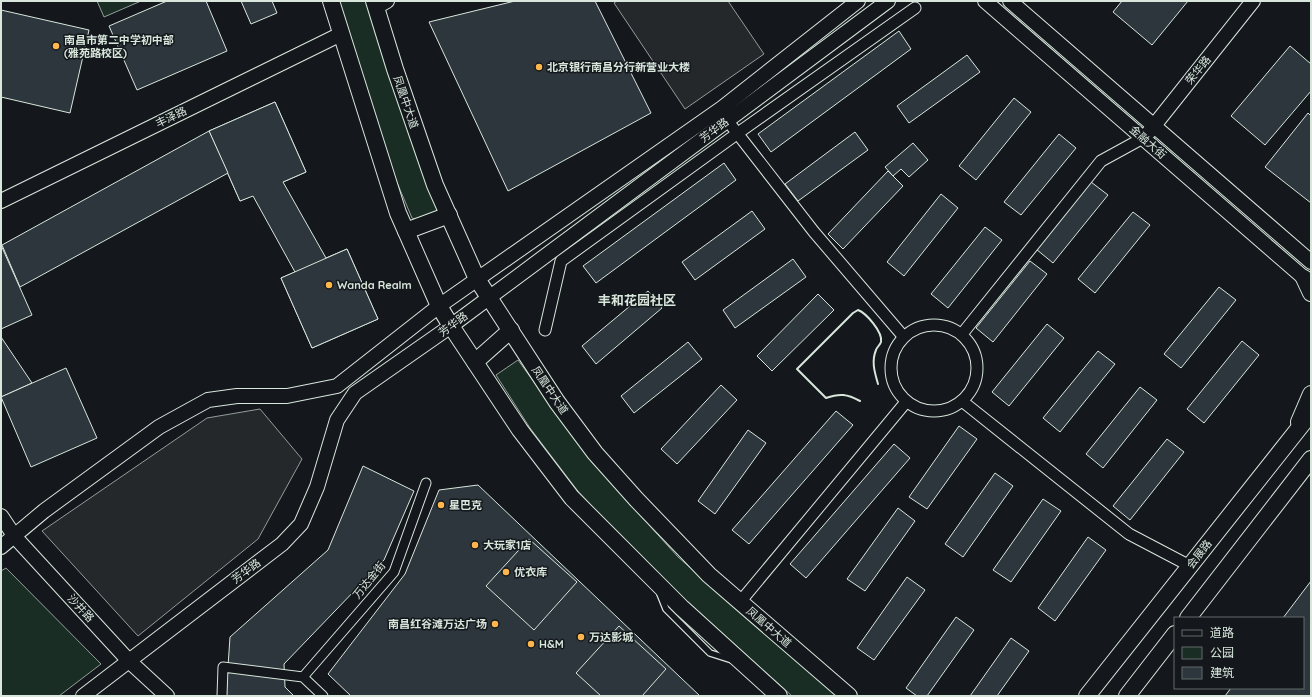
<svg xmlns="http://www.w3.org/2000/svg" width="1312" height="697" font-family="Quicksand,'Noto Sans SC',sans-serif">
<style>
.green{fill:#1a2d24;stroke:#939e99}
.parking{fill:#24282b;stroke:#939e99}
.building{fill:#2c363c;stroke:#d8e6dc}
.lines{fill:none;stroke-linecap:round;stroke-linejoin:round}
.service-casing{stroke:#d8e6dc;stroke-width:8}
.pedestrian-casing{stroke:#d8e6dc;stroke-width:11}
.minor-casing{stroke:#d8e6dc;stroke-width:13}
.tertiary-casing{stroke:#d8e6dc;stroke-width:16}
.secondary-casing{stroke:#d8e6dc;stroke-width:18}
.service{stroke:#14181c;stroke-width:5.5}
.pedestrian{stroke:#14181c;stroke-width:9}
.minor{stroke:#14181c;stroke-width:11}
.tertiary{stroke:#14181c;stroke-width:14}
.secondary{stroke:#14181c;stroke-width:16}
.wall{stroke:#d8e6dc;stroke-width:2}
.poi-dot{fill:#ffb74d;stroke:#14181c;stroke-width:1.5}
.labels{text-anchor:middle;stroke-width:3;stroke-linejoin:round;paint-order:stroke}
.poi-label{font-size:11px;font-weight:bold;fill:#d8e6dc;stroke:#14181c;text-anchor:start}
.street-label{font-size:11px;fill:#d8e6dc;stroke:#14181c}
.quarter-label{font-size:13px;font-weight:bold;fill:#d8e6dc;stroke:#14181c}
</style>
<rect width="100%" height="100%" fill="#14181c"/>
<!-- green -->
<g class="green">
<path d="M97,1H141L104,17Z"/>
<path d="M338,1H368L438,203L436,212L417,220L412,218L385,154Z"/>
<path d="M518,360L591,461L678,557L838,696H792L646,564L577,490L530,428L496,375Z"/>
<path d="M6,568L101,664L59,696H1V571Z"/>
</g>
<!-- parking -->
<g class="parking">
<path d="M617,1H728L764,54L685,109L614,3Z"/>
<path d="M260,409L302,459L258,539L138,636L42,531L207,418Z"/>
</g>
<!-- building -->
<g class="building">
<path d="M167,1H206L227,51L137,90L109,26Z"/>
<path d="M241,1H272L277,13L251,24Z"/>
<path d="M515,1H595L651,113L508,191L429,22Z"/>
<path d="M1122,1H1188L1152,45L1113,12Z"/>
<path d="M1,10L89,30L70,113L1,97Z"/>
<path d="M899,31L911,49L771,152L758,134Z"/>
<path d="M1290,46L1311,64V91L1265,145L1231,116Z"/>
<path d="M967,55L980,72L909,123L897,106Z"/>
<path d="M1014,98L1031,112L976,180L959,166Z"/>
<path d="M275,102L306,172L240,201L209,131Z"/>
<path d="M275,102L306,172L283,182L326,258L347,249L378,319L312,348L281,278L295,272L253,196L240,201L209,131Z"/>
<path d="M1308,113L1311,116V203L1265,167Z"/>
<path d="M209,131L228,173L20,287L2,245Z"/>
<path d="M855,132L868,150L798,201L785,184Z"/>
<path d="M1059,134L1076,148L1021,215L1004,202Z"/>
<path d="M913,143L928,160L909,177L901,169L893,176L885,167Z"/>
<path d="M724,163L736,180L596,283L583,266Z"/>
<path d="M888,171L903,186L843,249L828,234Z"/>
<path d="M1091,182L1108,195L1053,263L1036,249Z"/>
<path d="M941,194L958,208L904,276L887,262Z"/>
<path d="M752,211L765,229L695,280L682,262Z"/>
<path d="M1133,212L1150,225L1095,293L1078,279Z"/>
<path d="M985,227L1002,240L948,308L931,294Z"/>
<path d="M1,245L32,315L1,329Z"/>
<path d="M347,249L378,319L312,348L281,278Z"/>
<path d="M793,259L806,277L735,328L723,310Z"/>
<path d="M1030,261L1047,274L993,342L976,328Z"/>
<path d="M1219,287L1236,300L1181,368L1164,354Z"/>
<path d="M648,291L662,308L596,364L582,346Z"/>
<path d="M818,294L834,310L772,371L757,356Z"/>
<path d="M1047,324L1064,338L1009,406L992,392Z"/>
<path d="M1,337L32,383L1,397Z"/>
<path d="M1242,341L1259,355L1204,423L1187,409Z"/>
<path d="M688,342L702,359L634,413L621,396Z"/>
<path d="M1098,351L1115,364L1060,432L1043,418Z"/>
<path d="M66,368L97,438L31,467L1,397Z"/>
<path d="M721,385L737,400L677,464L661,449Z"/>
<path d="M1140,387L1157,400L1103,468L1086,454Z"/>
<path d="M836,411L853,425L749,544L732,530Z"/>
<path d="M959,426L977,439L927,509L909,497Z"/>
<path d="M748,430L766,443L715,514L698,501Z"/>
<path d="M1167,439L1184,452L1130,520L1113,506Z"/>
<path d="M894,444L910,458L806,578L790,564Z"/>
<path d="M363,466L414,491L384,560L284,664L285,687L294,696H226L230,637L328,550Z"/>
<path d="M995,473L1013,486L963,557L945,544Z"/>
<path d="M478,485L700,696H351L328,674L405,574L439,490Z"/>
<path d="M1043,499L1061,511L1011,582L993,570Z"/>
<path d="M898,508L915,521L865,591L847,579Z"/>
<path d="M1088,537L1106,550L1055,621L1038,608Z"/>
<path d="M529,539L577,582L534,630L486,586Z"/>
<path d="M907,577L925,590L874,660L857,648Z"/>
<path d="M1311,581V696H1225L1231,688H1303V618H1283Z"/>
<path d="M956,617L974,630L927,696H917L906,688Z"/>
<path d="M619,626L666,669L642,696H601L576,673Z"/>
<path d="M1011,638L1029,651L997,696H970Z"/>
</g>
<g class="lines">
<!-- service casing -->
<g class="service-casing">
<path id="service" d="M660,594L666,609L710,653L732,660"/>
</g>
<!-- pedestrian casing -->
<g class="pedestrian-casing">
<g id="pedestrian">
<path d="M303,677L394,572L426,483"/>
<path d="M222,696L223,667L303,677L323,696"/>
</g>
</g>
<!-- minor casing -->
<g class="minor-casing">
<g id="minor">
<path d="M727,120L814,232L903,336"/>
<circle cx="934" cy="368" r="43"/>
<path d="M545,330L561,261L738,133L915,8"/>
<path d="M962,334L1101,161L1143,138"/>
<path d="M962,401L1129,534L1190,566"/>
<path d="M740,602L906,402"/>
</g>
</g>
<!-- tertiary casing -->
<g class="tertiary-casing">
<g id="tertiary">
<path d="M985,1L1311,284"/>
<path d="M1010,1L1311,262"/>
<path d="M376,7L387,1"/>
<path d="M1149,132L1253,1"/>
<path d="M1,201L341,34"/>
<path d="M1,516L15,537L129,661L167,696"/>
<path d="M1,547L44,511L159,427L208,400L237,396H287L337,386L439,306L722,108L858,1"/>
<path d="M83,696L282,544L301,524L317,487L337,420L355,393L451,326L888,1"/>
</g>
</g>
<!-- secondary casing -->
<g class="secondary-casing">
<g id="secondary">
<path d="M331,1L398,213L439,306L451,326L520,430L572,498L682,608L779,696"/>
<path d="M374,1L395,69L435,185L477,279L557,402L595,453L636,499L709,575L849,696"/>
<path d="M406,231L449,215"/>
<path d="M1304,278L1311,293"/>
<path d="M475,362L511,330"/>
<path d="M1299,422L1311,394"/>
<path d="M1188,618L1311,459"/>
<path d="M1087,696L1311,413"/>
<path d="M1127,696L1175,634"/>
</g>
</g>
<!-- service -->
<use href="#service" class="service"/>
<!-- pedestrian -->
<use href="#pedestrian" class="pedestrian"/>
<!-- minor -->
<use href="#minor" class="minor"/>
<!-- tertiary -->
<use href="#tertiary" class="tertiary"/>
<!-- secondary -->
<use href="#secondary" class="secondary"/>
<!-- wall -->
<path class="wall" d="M860,401C847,394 840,393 826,398L797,369L853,313L858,310C866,313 883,332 881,342C880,345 877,347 876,350C871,362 875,373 878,384"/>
</g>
<!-- markers -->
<g class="poi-dot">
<circle cx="56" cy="46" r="4"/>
<circle cx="539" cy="67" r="4"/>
<circle cx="329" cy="285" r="4"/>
<circle cx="441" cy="505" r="4"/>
<circle cx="475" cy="545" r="4"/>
<circle cx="506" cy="572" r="4"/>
<circle cx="495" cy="624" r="4"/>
<circle cx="581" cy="637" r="4"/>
<circle cx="531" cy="644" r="4"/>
</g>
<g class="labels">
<!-- poi labels -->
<g class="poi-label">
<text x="64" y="44">南昌市第二中学初中部<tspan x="64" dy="13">(雅苑路校区)</tspan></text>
<text x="547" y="71">北京银行南昌分行新营业大楼</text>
<text x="337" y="289">Wanda Realm</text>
<text x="449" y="509">星巴克</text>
<text x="483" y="549">大玩家1店</text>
<text x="514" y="576">优衣库</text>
<text x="487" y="628" text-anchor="end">南昌红谷滩万达广场</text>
<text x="589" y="641">万达影城</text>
<text x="539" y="648">H&amp;M</text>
</g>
<!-- street labels -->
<g class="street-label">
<text transform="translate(1198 70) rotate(-51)" y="4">荣华路</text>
<text transform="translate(406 102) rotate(71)" y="4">凤凰中大道</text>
<text transform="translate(171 117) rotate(-26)" y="4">丰泽路</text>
<text transform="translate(714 130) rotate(-37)" y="4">芳华路</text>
<text transform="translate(1148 142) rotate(41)" y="4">金融大街</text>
<text transform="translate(453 324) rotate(-36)" y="4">芳华路</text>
<text transform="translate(550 390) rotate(56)" y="4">凤凰中大道</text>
<text transform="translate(1199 554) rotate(-52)" y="4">会展路</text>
<text transform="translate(246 571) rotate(-37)" y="4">芳华路</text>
<text transform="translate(369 580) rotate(-51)" y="4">万达金街</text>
<text transform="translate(81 608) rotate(47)" y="4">沙井路</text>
<text transform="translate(769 627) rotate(41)" y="4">凤凰中大道</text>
</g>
<!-- quarter labels -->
<g class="quarter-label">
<text x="637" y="305">丰和花园社区</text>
</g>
</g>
<!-- border -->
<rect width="1312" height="697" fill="none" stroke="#d8e6dc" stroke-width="4"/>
<!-- legend -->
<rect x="1174" y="617" width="130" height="72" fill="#14181c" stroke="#626a69"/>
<rect x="1182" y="630" width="20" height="6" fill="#14181c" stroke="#626a69"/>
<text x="1210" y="637" font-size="12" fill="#d8e6dc">道路</text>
<rect x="1182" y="647" width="20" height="12" fill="#1a2d24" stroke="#626a69"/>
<text x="1210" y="657" font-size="12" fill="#d8e6dc">公园</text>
<rect x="1182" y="667" width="20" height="12" fill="#2c363c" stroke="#626a69"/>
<text x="1210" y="677" font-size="12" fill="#d8e6dc">建筑</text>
</svg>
